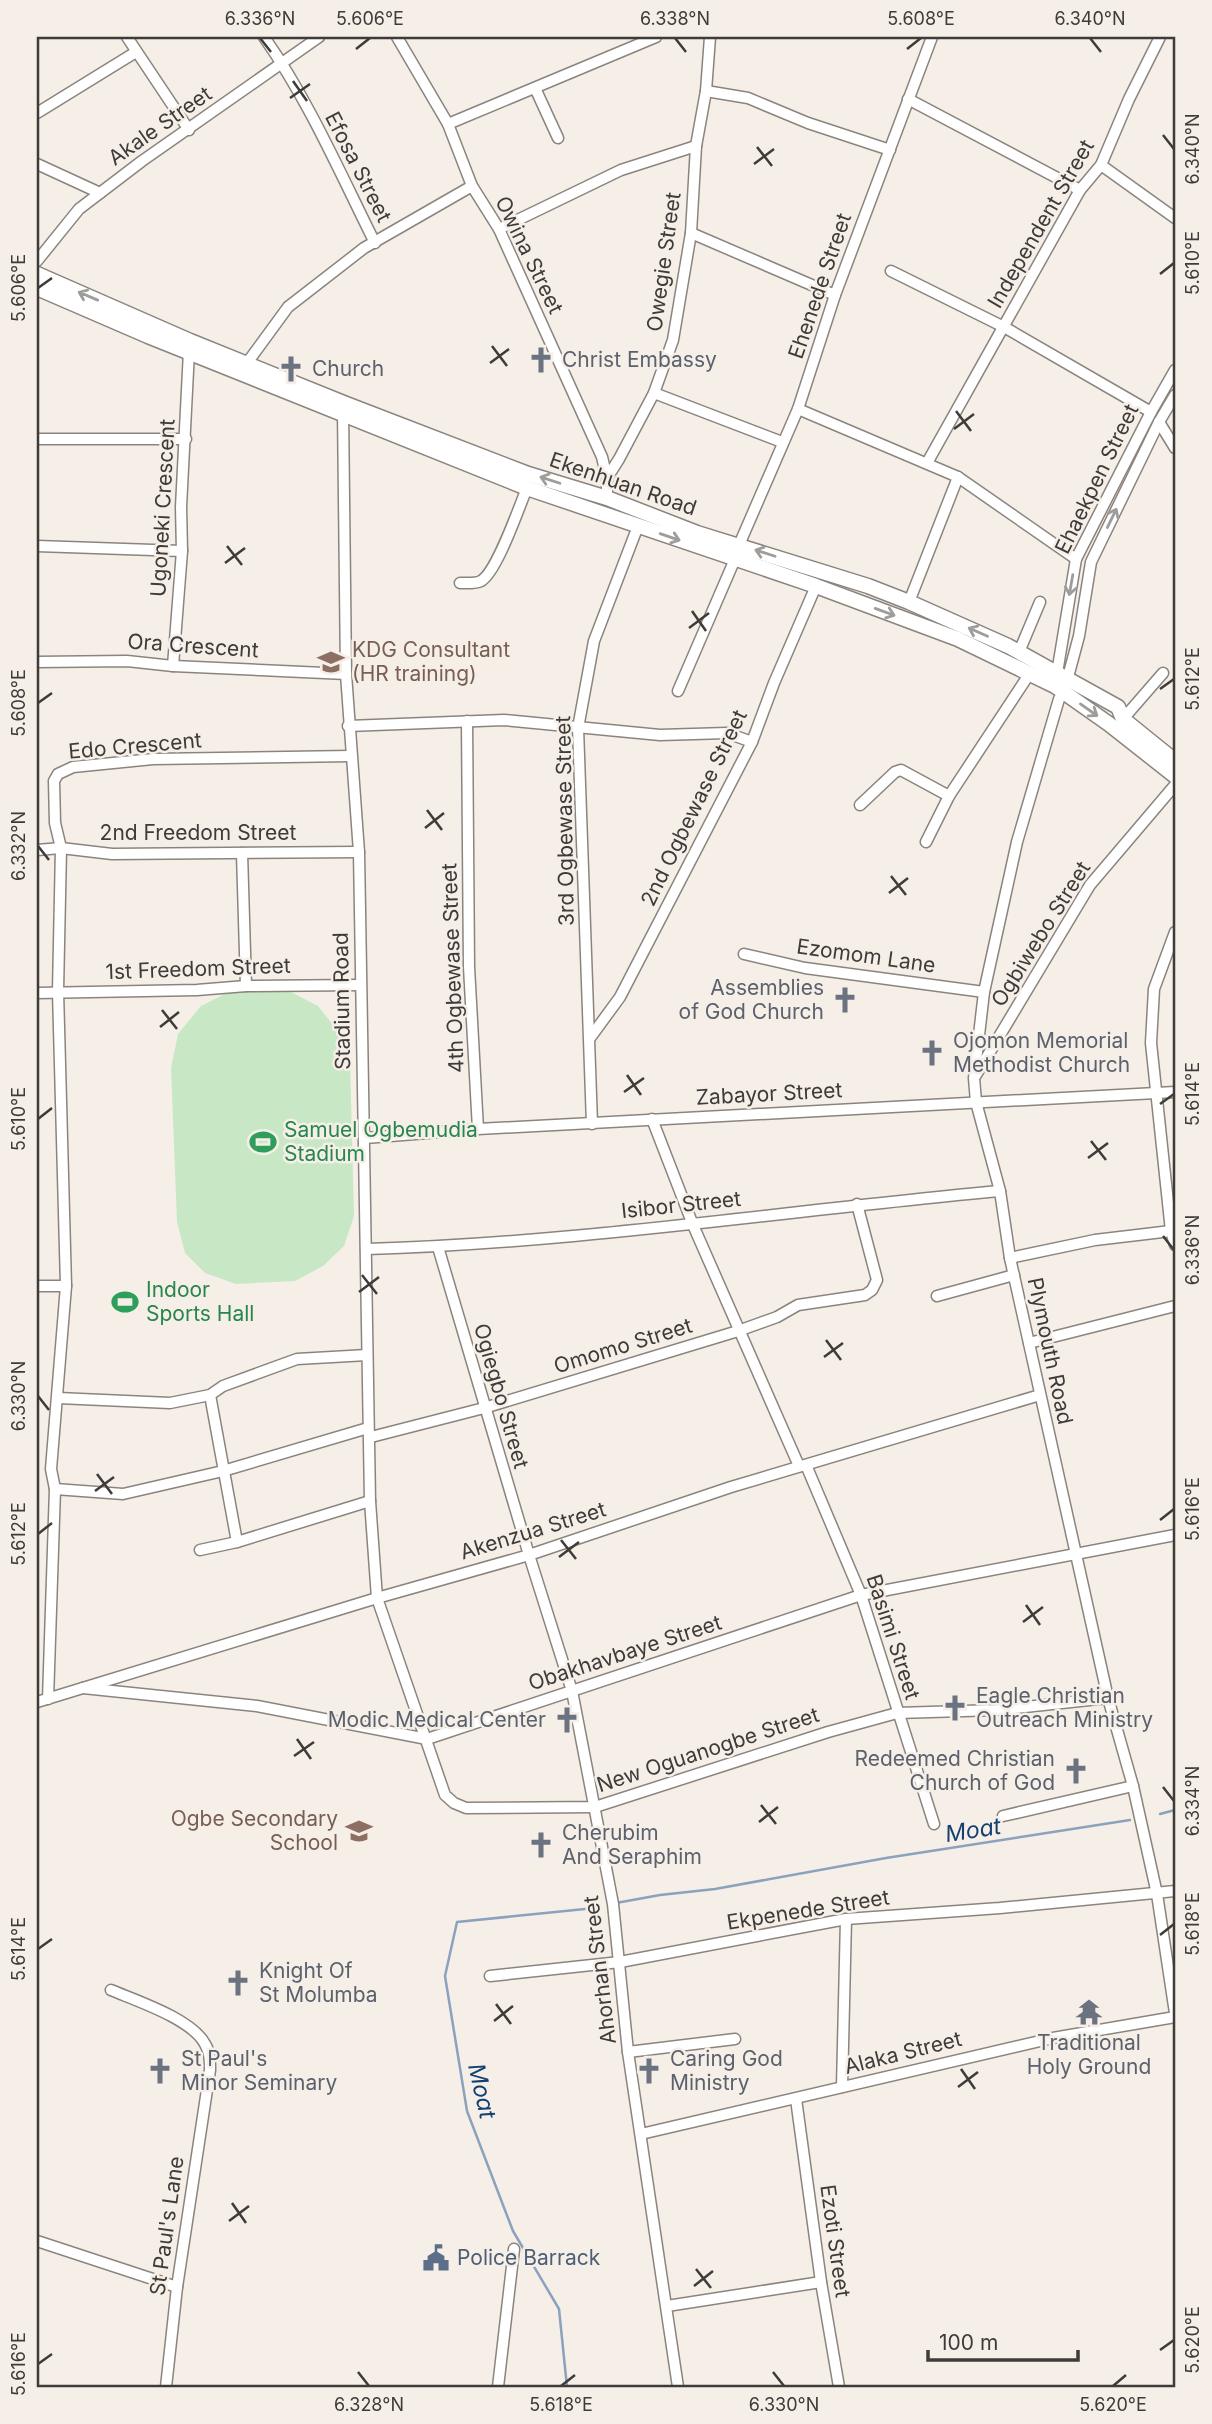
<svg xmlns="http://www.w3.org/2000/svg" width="1212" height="2424" font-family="Inter,sans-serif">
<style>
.green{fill:#c7e7c5}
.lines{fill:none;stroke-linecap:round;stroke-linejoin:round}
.stream{stroke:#8ba1bd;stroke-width:2.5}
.minor-casing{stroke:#8b847e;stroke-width:13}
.major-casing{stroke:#8b847e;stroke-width:17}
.minor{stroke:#fff;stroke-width:10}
.major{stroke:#fff;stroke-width:14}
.oneway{stroke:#9e9d9c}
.ticks{fill:none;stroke:#3e3b39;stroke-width:2.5}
.labels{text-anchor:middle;stroke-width:5;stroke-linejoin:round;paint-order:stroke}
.street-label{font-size:21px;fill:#3e3b39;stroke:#f6efe8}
.worship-label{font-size:21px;fill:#5b616d;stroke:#f6efe8;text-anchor:start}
.education-label{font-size:21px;fill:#785e54;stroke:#f6efe8;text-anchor:start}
.leisure-label{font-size:21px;fill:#27864d;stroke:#f6efe8;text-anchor:start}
.service-label{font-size:21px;fill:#4e5e75;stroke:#f6efe8;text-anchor:start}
.water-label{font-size:23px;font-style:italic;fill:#144071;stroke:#f6efe8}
.neatline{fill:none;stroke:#3e3b39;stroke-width:2.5}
.ticks-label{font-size:18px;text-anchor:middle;fill:#3e3b39}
</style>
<rect width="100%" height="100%" fill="#f6efe8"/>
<!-- green -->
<path class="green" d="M287,990L318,1006L337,1030L350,1060L354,1216L344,1246L323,1266L295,1281L236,1284L205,1273L185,1253L177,1222L171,1068L178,1034L201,1006L229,992Z"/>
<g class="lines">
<!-- stream -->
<g class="stream">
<path d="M1160,1814L1175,1810"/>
<path d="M616,1903L660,1895L715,1889L886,1858L1130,1820"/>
<path d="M567,2387L559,2309L513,2231L467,2111L445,1976L457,1922L595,1908"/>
</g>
<!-- minor casing -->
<g class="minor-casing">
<g id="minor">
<path d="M127,37L189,130"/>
<path d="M264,37C309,101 340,173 375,243"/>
<path d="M397,37L448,124L472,186L499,229L602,457L607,478V498"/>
<path d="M535,88L558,138"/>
<path d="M706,91L748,98L808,123L890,150"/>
<path d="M908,99L1080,190"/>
<path d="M37,113L136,52"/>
<path d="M448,124L656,37"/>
<path d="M37,164L100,193"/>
<path d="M1101,165L1175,218"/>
<path d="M499,229L621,170L696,146"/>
<path d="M691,233L835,295"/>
<path d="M37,261L79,209L142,161L319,37"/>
<path d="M891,271L1004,327L1151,412"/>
<path d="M247,363L288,307L364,248L472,186"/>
<path d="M654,393L782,442"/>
<path d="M1175,395L1159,422L1091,562L1079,636L1064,692L1059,699L1017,842L984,992L974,1078L976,1102L1000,1191L1010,1258L1108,1698L1133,1786L1157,1894L1175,2013"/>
<path d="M798,409L958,477L1076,559"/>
<path d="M343,410L346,674L359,852L370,1501L377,1598L445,1795L454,1803L466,1808L595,1807L828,1732L897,1713L997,1710L1108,1698"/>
<path d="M1159,422L1175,448"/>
<path d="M37,439H186"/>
<path d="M927,463L1080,190L1101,165L1129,99L1160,37"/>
<path d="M607,478L619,459L654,393L673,340L691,233L696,146L706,91L710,37"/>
<path d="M739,545L798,409L835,295L932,37"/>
<path d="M37,546L182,551"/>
<path d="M460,583C466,583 475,584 481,581C497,572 519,507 527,488"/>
<path d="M909,602L958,477"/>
<path d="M1019,652L1040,602"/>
<path d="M37,662L127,661L173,666L346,674"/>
<path d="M173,666L182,551L181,507L189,351"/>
<path d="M1056,679L1076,559L1151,412L1175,370"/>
<path d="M678,691L735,559"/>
<path d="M1123,719L1163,673"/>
<path d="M467,721L469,967L478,1129"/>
<path d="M348,726L504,720L660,735L727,733L752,742"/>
<path d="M860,805L895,772L901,770L949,796"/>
<path d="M926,842L949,796L1030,673"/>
<path d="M37,850L61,848L112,854L359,852"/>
<path d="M242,853L246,986"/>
<path d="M1175,932L1154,989L1151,1043L1171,1231L1175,1245"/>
<path d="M744,954L805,968L984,992"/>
<path d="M37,993L197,990L246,986L360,985"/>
<path d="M590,1038L620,997L752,742L774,683L816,586"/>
<path d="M976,1075L1090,885L1175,785"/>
<path d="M652,1119L693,1225L799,1466"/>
<path d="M592,1124L578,728L594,641L638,526"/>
<path d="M365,1138L478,1129L1175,1092"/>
<path d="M438,1247L529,1555L572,1691L613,1904L628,2052L678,2387"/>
<path d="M367,1249C579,1243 789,1210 1000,1191"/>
<path d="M1010,1258L1095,1240L1171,1231"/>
<path d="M37,1286H66"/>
<path d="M937,1296L1014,1275"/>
<path d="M1029,1343L1175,1306"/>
<path d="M210,1395L237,1542"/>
<path d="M58,1398L170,1403L210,1395L223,1386L297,1359L367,1355"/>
<path d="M371,1437L484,1408L738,1331L777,1317L798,1305L865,1295L872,1290L877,1280L857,1204"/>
<path d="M806,1465L861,1595L934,1824"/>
<path d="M55,1489L123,1494L223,1471L368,1428"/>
<path d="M200,1550L237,1542L370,1501"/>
<path d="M83,1688L257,1706L427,1739L861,1595L1175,1535"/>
<path d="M48,1699L55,1489L51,1469L66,1286L58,991L61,848L55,823L54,781L58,774L73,767L153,759L351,756"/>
<path d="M37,1702L377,1598L529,1555L731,1487L1040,1395"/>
<path d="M1003,1816L1133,1786"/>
<path d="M490,1976L620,1962L846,1919L1000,1908L1175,1891"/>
<path d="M111,1990C137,2001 192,2019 205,2044C210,2052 210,2061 210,2070L177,2287L166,2387"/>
<path d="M628,2052L735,2039"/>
<path d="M842,2087L846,1919"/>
<path d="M796,2099L821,2282L839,2387"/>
<path d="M641,2134L1053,2038L1175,2017"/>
<path d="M37,2241L177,2287"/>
<path d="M667,2306L821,2282"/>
<path d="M498,2387L514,2249"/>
</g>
</g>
<!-- major casing -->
<g class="major-casing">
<g id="major">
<path d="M37,274L190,341L346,404L528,474L607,498L697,533L868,586L909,602L1008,646L1118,707L1123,719L1175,761"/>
<path d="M37,288L148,336L527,488L816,586L958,639L1055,686L1109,724L1175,776"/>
</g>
</g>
<!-- minor -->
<use href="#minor" class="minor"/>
<!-- major -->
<use href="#major" class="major"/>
</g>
<!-- one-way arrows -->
<defs><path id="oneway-shaft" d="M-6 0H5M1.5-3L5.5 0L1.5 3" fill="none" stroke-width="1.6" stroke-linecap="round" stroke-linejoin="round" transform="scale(1.75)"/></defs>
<g class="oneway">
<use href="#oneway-shaft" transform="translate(88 296) rotate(-157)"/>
<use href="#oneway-shaft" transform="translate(550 480) rotate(-162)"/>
<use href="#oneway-shaft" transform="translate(1112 518) rotate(-64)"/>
<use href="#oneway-shaft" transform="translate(670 537) rotate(19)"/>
<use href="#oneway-shaft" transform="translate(765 553) rotate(-162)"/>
<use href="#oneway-shaft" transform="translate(1071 585) rotate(100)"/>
<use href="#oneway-shaft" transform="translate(885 612) rotate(20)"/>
<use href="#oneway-shaft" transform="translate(978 632) rotate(-156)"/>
<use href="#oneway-shaft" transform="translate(1089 710) rotate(35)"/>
</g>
<!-- ticks -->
<path class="ticks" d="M260,38L271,52M675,38L686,52M1090,38L1101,52M356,49L370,38M907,49L921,38M293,81L307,101M290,98L310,84M1163,135L1174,149M757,147L772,166M754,164L774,149M1160,274L1174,263M38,288L52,278M492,346L507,366M490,363L509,349M956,411L971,431M954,429L974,414M227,546L242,565M225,563L245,548M692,611L706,631M689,628L709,613M1160,689L1174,679M38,703L52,693M427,810L442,830M425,828L444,813M38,846L49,860M891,876L906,895M889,893L908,878M162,1010L177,1029M160,1027L179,1012M627,1075L641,1095M624,1092L644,1078M1160,1104L1174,1094M38,1119L52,1108M1091,1141L1106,1160M1088,1158L1108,1143M1163,1236L1174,1250M362,1275L377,1294M359,1292L379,1277M826,1340L841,1360M824,1357L843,1343M38,1396L49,1410M97,1474L112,1494M95,1491L114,1477M1160,1520L1174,1509M38,1534L52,1523M561,1540L576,1559M559,1557L579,1542M1026,1605L1040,1625M1023,1622L1043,1607M297,1739L311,1759M294,1756L314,1742M1163,1787L1174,1801M761,1805L776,1824M759,1822L778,1807M1160,1935L1174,1924M38,1949L52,1939M496,2004L511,2024M494,2021L513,2006M961,2069L975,2089M958,2087L978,2072M232,2203L246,2223M229,2221L249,2206M696,2269L711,2288M694,2286L713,2271M1160,2350L1174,2340M38,2364L52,2354M358,2372L369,2386M773,2372L784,2386M561,2386L575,2375M1113,2386L1126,2375"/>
<!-- icons -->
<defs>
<g id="church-bare" transform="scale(2.1)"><path d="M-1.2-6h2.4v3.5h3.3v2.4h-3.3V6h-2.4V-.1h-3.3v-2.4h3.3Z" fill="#6b7280" stroke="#f6efe8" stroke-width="2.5" paint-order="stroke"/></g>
<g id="university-bare" transform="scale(2.1)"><path d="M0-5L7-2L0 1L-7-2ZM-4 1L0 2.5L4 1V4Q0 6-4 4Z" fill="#8d6e63" stroke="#f6efe8" stroke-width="2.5" paint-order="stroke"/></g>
<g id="stadium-bare" transform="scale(2.1)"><path d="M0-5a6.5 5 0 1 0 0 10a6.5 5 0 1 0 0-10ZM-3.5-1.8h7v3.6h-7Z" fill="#2e9e5b" stroke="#f6efe8" stroke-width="2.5" paint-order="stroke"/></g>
<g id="school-bare" transform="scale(2.1)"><path d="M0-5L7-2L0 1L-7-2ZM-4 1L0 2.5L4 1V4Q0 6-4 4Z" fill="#8d6e63" stroke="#f6efe8" stroke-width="2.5" paint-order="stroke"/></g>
<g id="temple-bare" transform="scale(2.1)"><path d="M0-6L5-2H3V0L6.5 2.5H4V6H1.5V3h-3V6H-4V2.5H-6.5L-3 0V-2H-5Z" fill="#6b7280" stroke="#f6efe8" stroke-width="2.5" paint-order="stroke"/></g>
<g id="civic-bare" transform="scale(2.1)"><path d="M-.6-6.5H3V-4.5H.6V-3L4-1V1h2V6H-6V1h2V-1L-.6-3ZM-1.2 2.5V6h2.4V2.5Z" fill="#5c6f8a" stroke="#f6efe8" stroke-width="2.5" paint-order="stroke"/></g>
</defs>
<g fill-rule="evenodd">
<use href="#church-bare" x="541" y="360"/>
<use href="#church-bare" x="291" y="369"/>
<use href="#university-bare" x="331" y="662"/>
<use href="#church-bare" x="845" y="1000"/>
<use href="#church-bare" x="932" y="1053"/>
<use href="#stadium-bare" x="263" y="1142"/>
<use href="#stadium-bare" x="125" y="1302"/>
<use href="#church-bare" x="955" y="1708"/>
<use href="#church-bare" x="567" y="1720"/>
<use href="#church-bare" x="1076" y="1771"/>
<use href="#school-bare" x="359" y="1831"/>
<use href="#church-bare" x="541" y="1845"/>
<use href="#church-bare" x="238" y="1983"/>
<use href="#temple-bare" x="1089" y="2012"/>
<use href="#church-bare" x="160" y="2071"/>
<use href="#church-bare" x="649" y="2071"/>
<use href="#civic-bare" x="436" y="2258"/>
</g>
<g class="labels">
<!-- street labels -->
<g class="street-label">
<text transform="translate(160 126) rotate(-35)" y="7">Akale Street</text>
<text transform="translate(358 167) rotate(63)" y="7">Efosa Street</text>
<text transform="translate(1041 224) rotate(-60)" y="7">Independent Street</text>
<text transform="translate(529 255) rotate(64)" y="7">Owina Street</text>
<text transform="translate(664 262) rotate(-82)" y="7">Owegie Street</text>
<text transform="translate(820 286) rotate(-71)" y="7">Ehenede Street</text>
<text transform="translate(1097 479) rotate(-64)" y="7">Ehaekpen Street</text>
<text transform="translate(623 484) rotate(19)" y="7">Ekenhuan Road</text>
<text transform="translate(163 508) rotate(-87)" y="7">Ugoneki Crescent</text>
<text transform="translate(193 646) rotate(4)" y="7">Ora Crescent</text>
<text transform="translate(135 746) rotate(-5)" y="7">Edo Crescent</text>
<text transform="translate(694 808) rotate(-64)" y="7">2nd Ogbewase Street</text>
<text transform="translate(565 821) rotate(-91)" y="7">3rd Ogbewase Street</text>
<text x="198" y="840">2nd Freedom Street</text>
<text transform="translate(1041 934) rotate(-58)" y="7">Ogbiwebo Street</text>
<text transform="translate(866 956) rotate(8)" y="7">Ezomom Lane</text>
<text transform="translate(453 968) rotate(-92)" y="7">4th Ogbewase Street</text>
<text transform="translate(198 969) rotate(-2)" y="7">1st Freedom Street</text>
<text transform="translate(342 1001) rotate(-91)" y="7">Stadium Road</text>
<text transform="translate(769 1094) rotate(-3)" y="7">Zabayor Street</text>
<text transform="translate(681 1205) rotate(-6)" y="7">Isibor Street</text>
<text transform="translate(623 1346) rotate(-17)" y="7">Omomo Street</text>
<text transform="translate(1050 1351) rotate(78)" y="7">Plymouth Road</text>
<text transform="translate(501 1396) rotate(74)" y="7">Ogiegbo Street</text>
<text transform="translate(533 1531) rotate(-17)" y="7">Akenzua Street</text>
<text transform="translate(893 1637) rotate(72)" y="7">Basimi Street</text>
<text transform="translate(625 1653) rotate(-18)" y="7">Obakhavbaye Street</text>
<text transform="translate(708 1750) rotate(-18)" y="7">New Oguanogbe Street</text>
<text transform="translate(808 1910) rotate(-9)" y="7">Ekpenede Street</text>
<text transform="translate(600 1970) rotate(-97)" y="7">Ahorhan Street</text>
<text transform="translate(903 2053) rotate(-14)" y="7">Alaka Street</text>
<text transform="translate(167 2226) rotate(-82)" y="7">St Paul's Lane</text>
<text transform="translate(835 2241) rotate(82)" y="7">Ezoti Street</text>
</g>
<!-- worship labels -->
<g class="worship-label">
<text x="562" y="367">Christ Embassy</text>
<text x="312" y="376">Church</text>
<text x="824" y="995" text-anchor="end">Assemblies<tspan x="824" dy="24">of God Church</tspan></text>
<text x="953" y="1048">Ojomon Memorial<tspan x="953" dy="24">Methodist Church</tspan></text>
<text x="976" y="1703">Eagle Christian<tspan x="976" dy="24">Outreach Ministry</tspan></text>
<text x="546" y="1727" text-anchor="end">Modic Medical Center</text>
<text x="1055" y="1766" text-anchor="end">Redeemed Christian<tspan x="1055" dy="24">Church of God</tspan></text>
<text x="562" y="1840">Cherubim<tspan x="562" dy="24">And Seraphim</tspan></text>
<text x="259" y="1978">Knight Of<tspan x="259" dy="24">St Molumba</tspan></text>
<text x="1089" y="2050" text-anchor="middle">Traditional<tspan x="1089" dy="24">Holy Ground</tspan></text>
<text x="181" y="2066">St Paul's<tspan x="181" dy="24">Minor Seminary</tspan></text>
<text x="670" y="2066">Caring God<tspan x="670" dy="24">Ministry</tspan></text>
</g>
<!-- education labels -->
<g class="education-label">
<text x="352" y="657">KDG Consultant<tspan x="352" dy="24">(HR training)</tspan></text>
<text x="338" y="1826" text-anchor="end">Ogbe Secondary<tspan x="338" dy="24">School</tspan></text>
</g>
<!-- leisure labels -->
<g class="leisure-label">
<text x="284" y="1137">Samuel Ogbemudia<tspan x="284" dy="24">Stadium</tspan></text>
<text x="146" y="1297">Indoor<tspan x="146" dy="24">Sports Hall</tspan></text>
</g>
<!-- service labels -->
<g class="service-label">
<text x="457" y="2265">Police Barrack</text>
</g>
<!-- water labels -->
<g class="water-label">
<text transform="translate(973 1830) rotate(-9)" y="8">Moat</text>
<text transform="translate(482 2091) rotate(77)" y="8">Moat</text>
</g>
</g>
<!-- border -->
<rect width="1212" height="2424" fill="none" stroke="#f6efe8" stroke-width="77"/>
<!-- scale -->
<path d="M928 2350v10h150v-10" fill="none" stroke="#3e3b39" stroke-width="3.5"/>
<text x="939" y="2350" font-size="21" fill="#3e3b39" stroke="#f6efe8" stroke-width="5" paint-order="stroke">100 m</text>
<rect x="38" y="38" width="1136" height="2348" class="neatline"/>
<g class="ticks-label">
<text x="260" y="25">6.336°N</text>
<text x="370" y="25">5.606°E</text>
<text x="675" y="25">6.338°N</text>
<text x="921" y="25">5.608°E</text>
<text x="1090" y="25">6.340°N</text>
<text transform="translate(1193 149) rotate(-90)" y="6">6.340°N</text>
<text transform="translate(1193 263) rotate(-90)" y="6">5.610°E</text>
<text transform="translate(19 288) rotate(-90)" y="6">5.606°E</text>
<text transform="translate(1193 679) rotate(-90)" y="6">5.612°E</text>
<text transform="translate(19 703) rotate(-90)" y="6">5.608°E</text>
<text transform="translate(19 846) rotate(-90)" y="6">6.332°N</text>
<text transform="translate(1193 1094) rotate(-90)" y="6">5.614°E</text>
<text transform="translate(19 1119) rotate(-90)" y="6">5.610°E</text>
<text transform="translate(1193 1250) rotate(-90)" y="6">6.336°N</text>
<text transform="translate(19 1396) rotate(-90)" y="6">6.330°N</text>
<text transform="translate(1193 1509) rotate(-90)" y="6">5.616°E</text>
<text transform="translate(19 1534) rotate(-90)" y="6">5.612°E</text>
<text transform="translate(1193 1801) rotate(-90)" y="6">6.334°N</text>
<text transform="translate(1193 1924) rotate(-90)" y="6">5.618°E</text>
<text transform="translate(19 1949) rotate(-90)" y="6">5.614°E</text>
<text transform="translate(1193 2340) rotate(-90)" y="6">5.620°E</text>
<text transform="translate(19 2364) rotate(-90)" y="6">5.616°E</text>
<text x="369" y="2411">6.328°N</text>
<text x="561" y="2411">5.618°E</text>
<text x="784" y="2411">6.330°N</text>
<text x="1113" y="2411">5.620°E</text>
</g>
</svg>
